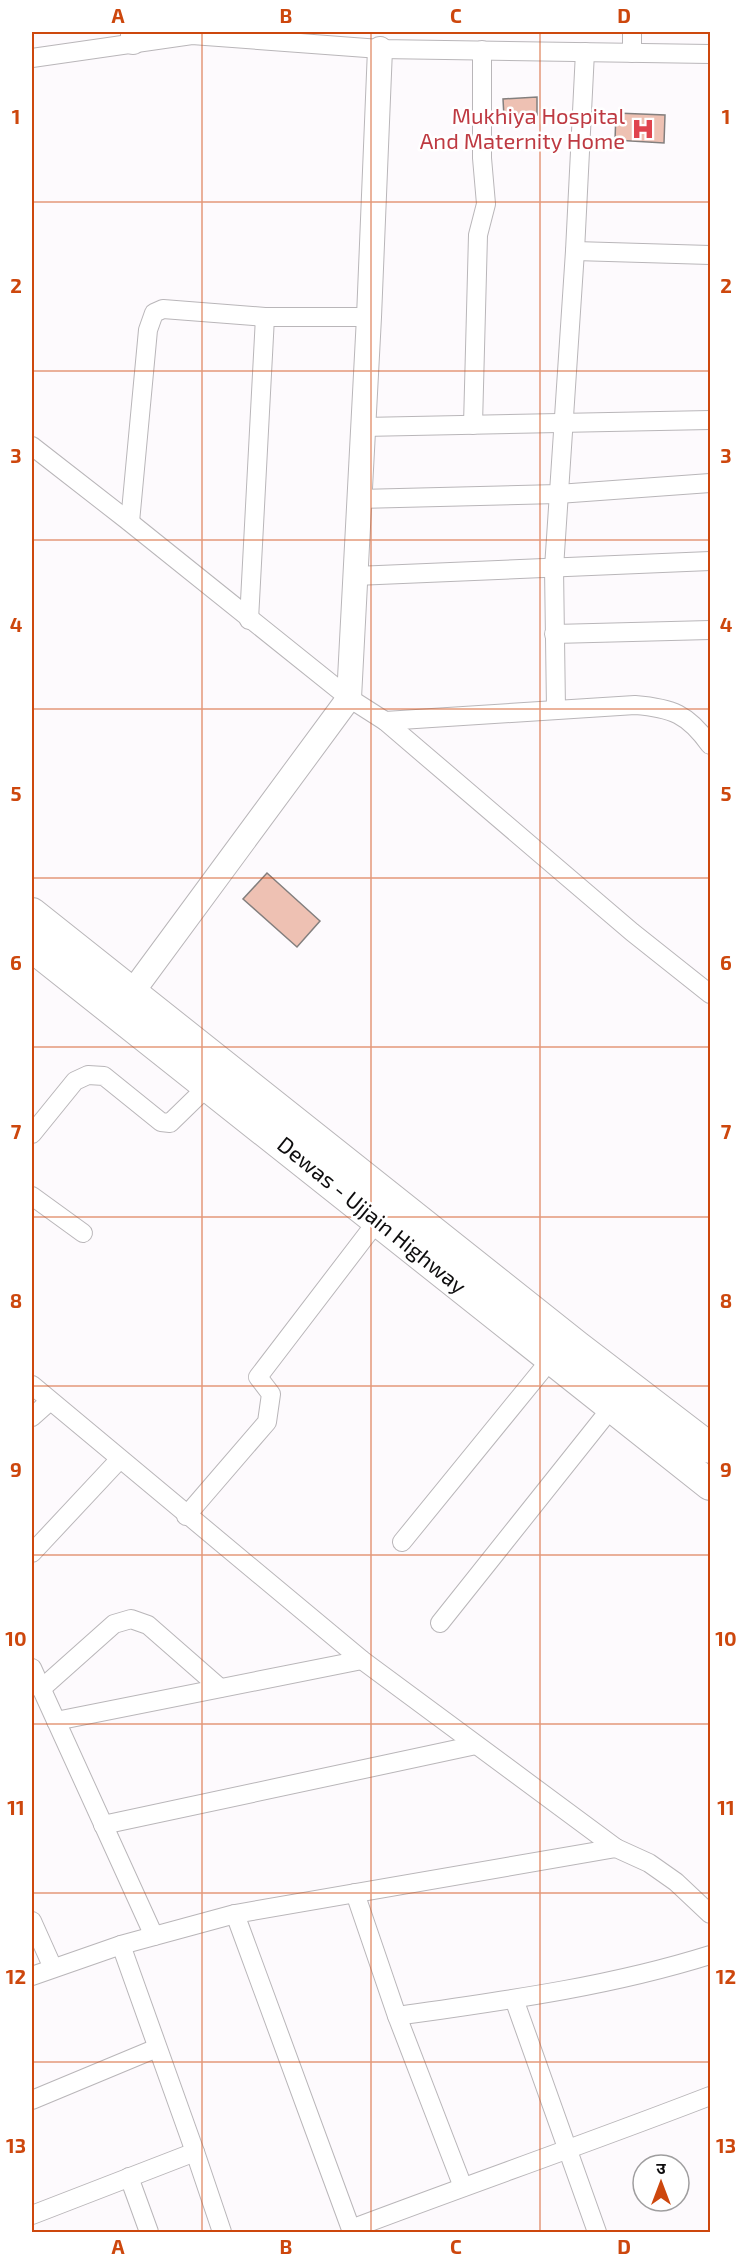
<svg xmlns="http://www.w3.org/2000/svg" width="742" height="2264" font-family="'Exo 2','Noto Sans Devanagari',sans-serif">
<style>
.building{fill:#eec1b3;stroke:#837f7e;stroke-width:1.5}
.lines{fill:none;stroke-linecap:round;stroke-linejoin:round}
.minor-casing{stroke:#b9b6b9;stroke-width:20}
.tertiary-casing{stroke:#b9b6b9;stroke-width:26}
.primary-casing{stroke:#b9b6b9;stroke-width:32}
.minor{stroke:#fff;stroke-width:18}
.tertiary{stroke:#fff;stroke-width:24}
.primary{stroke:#fff;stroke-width:30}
.grid{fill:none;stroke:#cd470d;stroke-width:1.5;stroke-opacity:0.55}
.labels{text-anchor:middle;stroke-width:5;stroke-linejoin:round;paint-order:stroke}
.health-label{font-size:22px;fill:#be3a42;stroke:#fff;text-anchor:end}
.street-label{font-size:22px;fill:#0e0d0e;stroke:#fff}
.neatline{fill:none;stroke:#cd470d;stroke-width:2}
.grid-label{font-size:20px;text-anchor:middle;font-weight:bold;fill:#cd470d}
</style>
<rect width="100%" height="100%" fill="#fdfafd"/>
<!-- building -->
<g class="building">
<path d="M537,97V115L504,117L503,99Z"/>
<path d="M616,113L665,115L664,143L615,140Z"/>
<path d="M267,873L320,921L297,947L243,899Z"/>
</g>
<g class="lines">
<!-- minor casing -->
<g class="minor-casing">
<g id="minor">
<path d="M632,53V32"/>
<path d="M32,58L192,35L380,49L710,54"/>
<path d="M575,251L710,255"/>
<path d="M473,425L478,235L486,204L482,158V50"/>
<path d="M363,427L710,420"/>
<path d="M32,446L127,520L349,698L385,721L635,705C672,708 688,714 710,745"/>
<path d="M359,499L558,494L710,483"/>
<path d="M130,522L148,330L154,313L163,309L265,317H369"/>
<path d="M355,576L710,561"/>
<path d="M249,620L265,317"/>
<path d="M554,634L710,630"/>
<path d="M556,709L554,568L575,251L585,52"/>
<path d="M385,721L632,932L710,994"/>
<path d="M32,1134L75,1081L88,1075L104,1076L161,1122L170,1123L208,1086"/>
<path d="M32,1196L83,1233"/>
<path d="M32,1385L362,1660L616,1848"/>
<path d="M32,1417L50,1401"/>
<path d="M186,1516L267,1422L271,1394L258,1377L378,1220"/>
<path d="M402,1542L551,1359"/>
<path d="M32,1553L119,1460"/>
<path d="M440,1623L612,1407"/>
<path d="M32,1668L154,1936"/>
<path d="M41,1689L114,1624L131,1619L148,1625L220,1688"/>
<path d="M56,1721L362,1660"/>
<path d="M103,1825L476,1745"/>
<path d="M355,1893L397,2016L463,2187"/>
<path d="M32,1921L53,1968"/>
<path d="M32,1976L121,1945L235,1914"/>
<path d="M514,1999L597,2232"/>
<path d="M397,2016C502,2001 608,1987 710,1955"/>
<path d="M32,2100L157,2048"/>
<path d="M195,2152L222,2232"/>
<path d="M129,2177L149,2232"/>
<path d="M32,2215L195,2152L121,1945"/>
<path d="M351,2229C470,2184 591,2142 710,2096"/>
<path d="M352,2232L235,1914L616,1848L649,1863L676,1882L710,1914"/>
</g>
</g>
<!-- tertiary casing -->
<g class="tertiary-casing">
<g id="tertiary">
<path d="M133,42V32"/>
<path d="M122,1006L349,698L369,317L380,49"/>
</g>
</g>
<!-- primary casing -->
<g class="primary-casing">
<g id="primary">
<path d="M32,913L577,1346L710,1448"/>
<path d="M32,947L710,1485"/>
</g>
</g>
<!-- minor -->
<use href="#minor" class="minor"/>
<!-- tertiary -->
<use href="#tertiary" class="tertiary"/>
<!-- primary -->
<use href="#primary" class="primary"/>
</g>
<!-- grid -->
<path class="grid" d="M202,32V2232M371,32V2232M540,32V2232M32,202H710M32,371H710M32,540H710M32,709H710M32,878H710M32,1047H710M32,1217H710M32,1386H710M32,1555H710M32,1724H710M32,1893H710M32,2062H710"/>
<!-- icons -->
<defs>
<g id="hospital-bare" transform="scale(1.8)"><path d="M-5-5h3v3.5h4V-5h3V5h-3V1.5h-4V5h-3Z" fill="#e0444e" stroke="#fff" stroke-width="2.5" paint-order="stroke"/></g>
</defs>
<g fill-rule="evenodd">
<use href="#hospital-bare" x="643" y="129"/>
</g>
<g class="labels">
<!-- health labels -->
<g class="health-label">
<text x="625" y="124">Mukhiya Hospital<tspan x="625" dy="25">And Maternity Home</tspan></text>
</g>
<!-- street labels -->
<g class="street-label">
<text transform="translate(372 1215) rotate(39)" y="8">Dewas - Ujjain Highway</text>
</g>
</g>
<!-- border -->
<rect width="742" height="2264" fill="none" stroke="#ffffff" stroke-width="66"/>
<!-- north arrow -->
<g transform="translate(661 2183)"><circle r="28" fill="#ffffff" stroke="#9f9e9f" stroke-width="1.5"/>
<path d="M0-4.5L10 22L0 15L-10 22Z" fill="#cd470d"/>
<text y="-9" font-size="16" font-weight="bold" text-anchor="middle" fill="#0e0d0e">उ</text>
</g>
<rect x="33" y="33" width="676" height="2198" class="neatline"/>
<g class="grid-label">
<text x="118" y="23">A</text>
<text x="286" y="23">B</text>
<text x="456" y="23">C</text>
<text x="624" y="23">D</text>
<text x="16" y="124">1</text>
<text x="726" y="124">1</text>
<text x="16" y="293">2</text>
<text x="726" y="293">2</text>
<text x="16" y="463">3</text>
<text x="726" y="463">3</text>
<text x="16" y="632">4</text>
<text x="726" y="632">4</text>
<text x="16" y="801">5</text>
<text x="726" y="801">5</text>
<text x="16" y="970">6</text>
<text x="726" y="970">6</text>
<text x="16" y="1139">7</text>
<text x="726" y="1139">7</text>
<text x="16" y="1308">8</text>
<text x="726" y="1308">8</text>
<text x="16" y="1477">9</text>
<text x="726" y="1477">9</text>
<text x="16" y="1646">10</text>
<text x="726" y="1646">10</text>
<text x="16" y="1815">11</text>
<text x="726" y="1815">11</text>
<text x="16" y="1984">12</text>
<text x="726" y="1984">12</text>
<text x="16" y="2153">13</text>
<text x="726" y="2153">13</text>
<text x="118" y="2254">A</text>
<text x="286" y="2254">B</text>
<text x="456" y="2254">C</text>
<text x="624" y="2254">D</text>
</g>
</svg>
